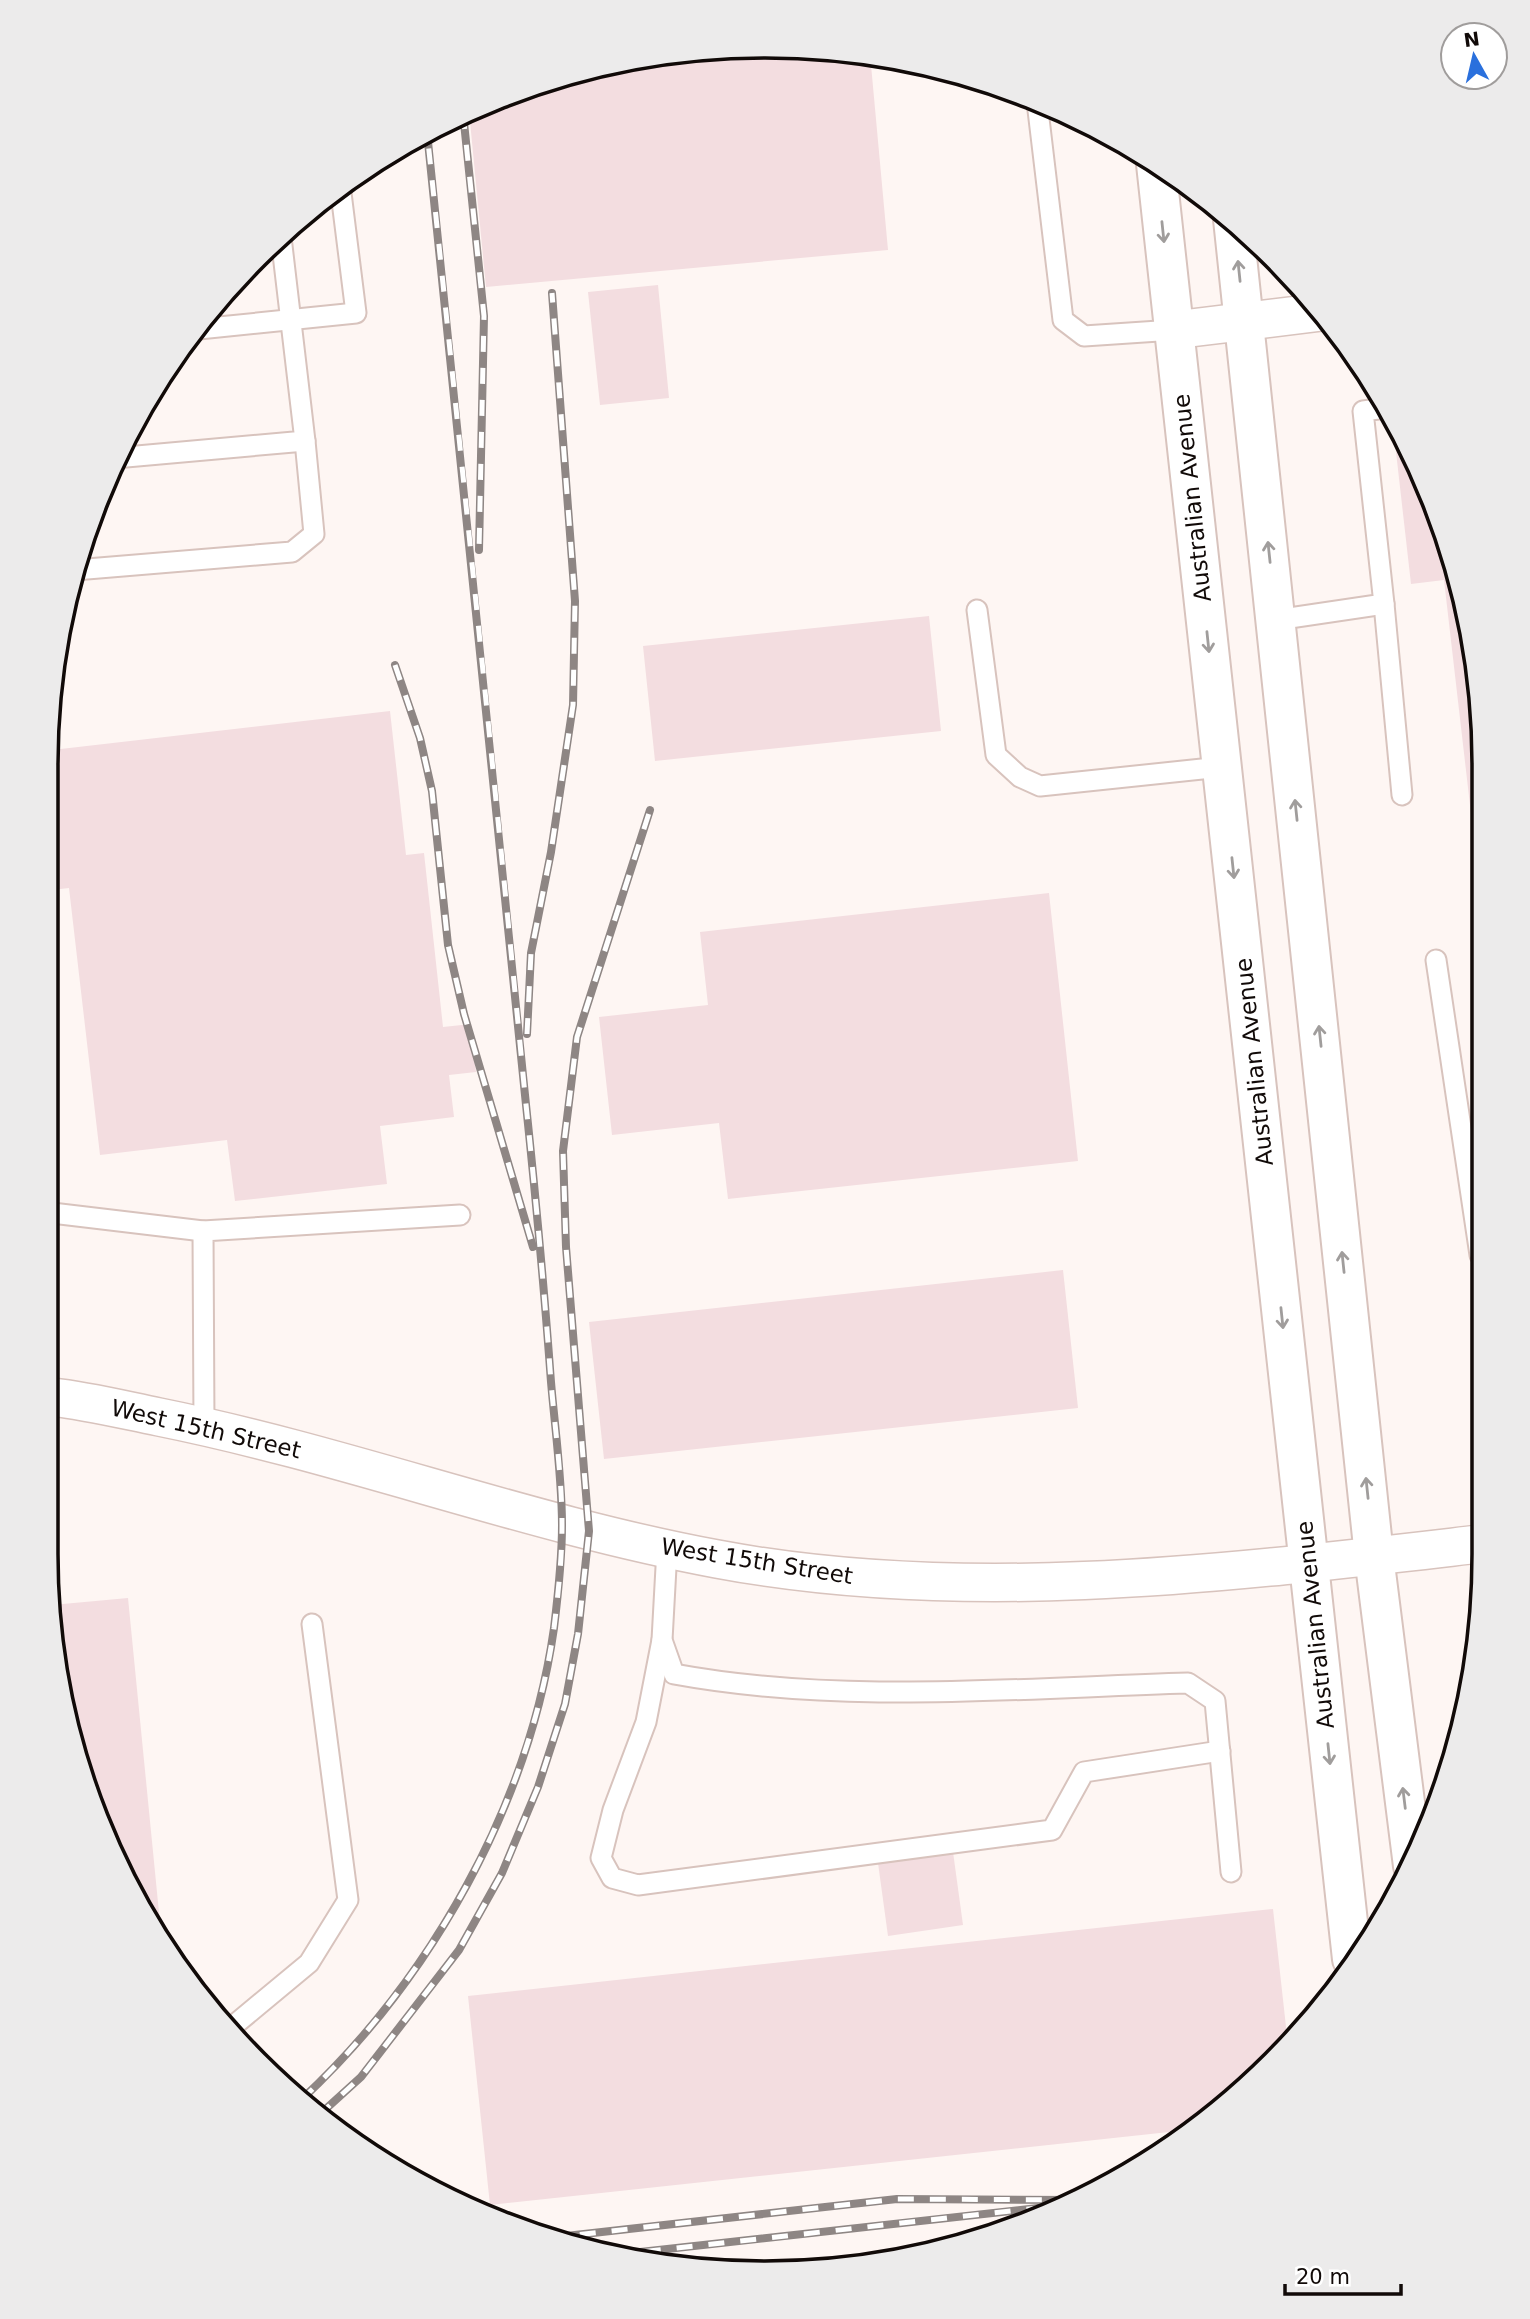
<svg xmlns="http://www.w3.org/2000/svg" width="1530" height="2319" font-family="'DejaVu Sans',sans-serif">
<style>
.building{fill:#f3dde0}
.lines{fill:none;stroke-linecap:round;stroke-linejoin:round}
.lane-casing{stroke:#d8c3bd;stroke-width:23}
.street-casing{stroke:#d8c3bd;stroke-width:40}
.secondary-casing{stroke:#d8c3bd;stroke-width:42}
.lane{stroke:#fff;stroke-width:19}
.street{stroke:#fff;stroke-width:37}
.secondary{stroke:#fff;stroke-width:38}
.rail-casing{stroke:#8e8684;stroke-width:8}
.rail{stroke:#fff;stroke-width:5;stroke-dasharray:16;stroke-linecap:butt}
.oneway{stroke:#a09d9c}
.labels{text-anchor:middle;stroke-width:5;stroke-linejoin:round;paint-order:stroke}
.street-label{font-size:23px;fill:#110a08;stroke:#fff}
.rim{fill:none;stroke:#110a08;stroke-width:3.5}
</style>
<rect width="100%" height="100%" fill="#fef6f3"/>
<!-- building -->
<g class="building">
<path d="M718,47L870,54L888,250L486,287L469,111L579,70Z"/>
<path d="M658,285L669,398L600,405L588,292Z"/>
<path d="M1407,441L1460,579L1483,718L1482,857H1476L1444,580L1411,584L1395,443Z"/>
<path d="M929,616L941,731L655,761L643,646Z"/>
<path d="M390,711L406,855L424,853L443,1027L471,1024L476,1072L449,1075L454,1117L380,1126L387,1184L235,1201L227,1140L100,1155L69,888L52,890V750Z"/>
<path d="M1049,893L1078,1161L728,1199L719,1123L612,1135L599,1017L708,1005L700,932Z"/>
<path d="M1063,1270L1078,1408L604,1459L589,1322Z"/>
<path d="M128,1598L162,1943H161L84,1785L52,1648V1605Z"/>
<path d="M953,1852L963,1925L888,1936L878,1863Z"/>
<path d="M1273,1909L1288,2045L1197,2129L490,2205L468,1996Z"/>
</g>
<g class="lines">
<!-- lane casing -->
<g class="lane-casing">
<g id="lane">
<path d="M1037,102L1063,320L1084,336L1174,330"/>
<path d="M199,329L356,313L341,193L327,194"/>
<path d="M115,458L305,441L281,237"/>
<path d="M75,570L292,552L314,534L305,441"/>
<path d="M1384,604L1402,795"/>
<path d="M977,610L996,755L1020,777L1040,786L1221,767"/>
<path d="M1276,620L1384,604L1363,411L1386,408"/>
<path d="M1436,960L1480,1255"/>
<path d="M52,1213L203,1231"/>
<path d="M204,1426L203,1231L460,1215"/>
<path d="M667,1549L662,1640L674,1674C842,1705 1018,1688 1188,1683L1215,1701L1231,1872"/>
<path d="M662,1640L646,1722L613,1810L601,1858L612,1878L638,1885L1052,1830L1084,1772L1220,1751"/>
<path d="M227,2031L309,1963L348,1900L312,1624"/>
</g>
</g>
<!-- street casing -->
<g class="street-casing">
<g id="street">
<path d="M1174,330L1322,312"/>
<path d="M52,1397C88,1401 124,1410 159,1417C348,1455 528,1524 717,1559C967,1606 1228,1573 1479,1544"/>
</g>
</g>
<!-- secondary casing -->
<g class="secondary-casing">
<g id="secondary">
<path d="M1156,164L1352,1959"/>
<path d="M1233,219L1374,1556L1413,1866"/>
</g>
</g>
<!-- lane -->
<use href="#lane" class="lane"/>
<!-- street -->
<use href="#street" class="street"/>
<!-- secondary -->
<use href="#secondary" class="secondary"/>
<!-- rail casing -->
<g class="rail-casing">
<g id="rail">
<path d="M463,113L484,316L479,550"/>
<path d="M395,665L420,738L432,791L448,945L464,1014L533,1247"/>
<path d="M527,1034L531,953L551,852L573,705L575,601L552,293"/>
<path d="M301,2100C431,1979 529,1805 554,1628C558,1595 562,1559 562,1525C562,1478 555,1429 551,1382C544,1286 535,1190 525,1095C494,774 461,453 427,132"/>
<path d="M318,2116L361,2077L459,1950L502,1873L538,1787L565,1704L578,1634L589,1531L566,1247L563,1151L577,1037L650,810"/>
<path d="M548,2238L897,2199L1078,2200"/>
<path d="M613,2255L1038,2208"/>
</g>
</g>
<!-- rail -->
<use href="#rail" class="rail"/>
</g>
<!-- one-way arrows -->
<defs><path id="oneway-shaft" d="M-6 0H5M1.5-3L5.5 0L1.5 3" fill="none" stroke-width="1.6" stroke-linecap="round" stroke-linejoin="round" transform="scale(1.75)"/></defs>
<g class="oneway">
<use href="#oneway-shaft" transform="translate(1163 232) rotate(84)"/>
<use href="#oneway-shaft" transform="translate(1239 271) rotate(-96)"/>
<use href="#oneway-shaft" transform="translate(1269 552) rotate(-96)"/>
<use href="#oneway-shaft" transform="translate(1208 642) rotate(84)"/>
<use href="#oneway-shaft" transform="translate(1296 810) rotate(-96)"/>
<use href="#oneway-shaft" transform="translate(1233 868) rotate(84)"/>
<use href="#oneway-shaft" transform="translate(1320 1036) rotate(-96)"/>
<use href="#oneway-shaft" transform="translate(1343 1262) rotate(-96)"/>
<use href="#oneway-shaft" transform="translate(1282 1318) rotate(84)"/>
<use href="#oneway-shaft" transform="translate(1367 1488) rotate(-96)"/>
<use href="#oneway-shaft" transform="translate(1329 1754) rotate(84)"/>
<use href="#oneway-shaft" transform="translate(1404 1798) rotate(-97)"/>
</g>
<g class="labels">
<!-- street labels -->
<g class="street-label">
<text transform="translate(1192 498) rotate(-96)" y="8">Australian Avenue</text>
<text transform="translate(1254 1062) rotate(-96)" y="8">Australian Avenue</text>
<text transform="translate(206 1429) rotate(13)" y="8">West 15th Street</text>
<text transform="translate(757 1561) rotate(9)" y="8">West 15th Street</text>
<text transform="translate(1315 1625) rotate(-96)" y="8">Australian Avenue</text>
</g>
</g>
<!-- crop -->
<path d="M0 0H1530V2319H0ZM765 58H765A707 707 0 0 1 1472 765V1554A707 707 0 0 1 765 2261H765A707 707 0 0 1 58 1554V765A707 707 0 0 1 765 58Z" fill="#ecebeb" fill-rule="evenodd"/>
<path class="rim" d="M765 58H765A707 707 0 0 1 1472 765V1554A707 707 0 0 1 765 2261H765A707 707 0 0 1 58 1554V765A707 707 0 0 1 765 58Z"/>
<!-- north arrow -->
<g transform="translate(1474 56) rotate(352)"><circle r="33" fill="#ffffff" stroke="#a09d9c" stroke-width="2"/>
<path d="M0-5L12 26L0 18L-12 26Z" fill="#2a70dd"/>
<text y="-10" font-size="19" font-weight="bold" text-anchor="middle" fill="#110a08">N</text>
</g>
<!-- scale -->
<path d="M1285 2284v10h116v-10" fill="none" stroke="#110a08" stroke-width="3.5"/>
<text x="1296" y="2284" font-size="21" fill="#110a08" stroke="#ffffff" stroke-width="5" paint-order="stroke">20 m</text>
</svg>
